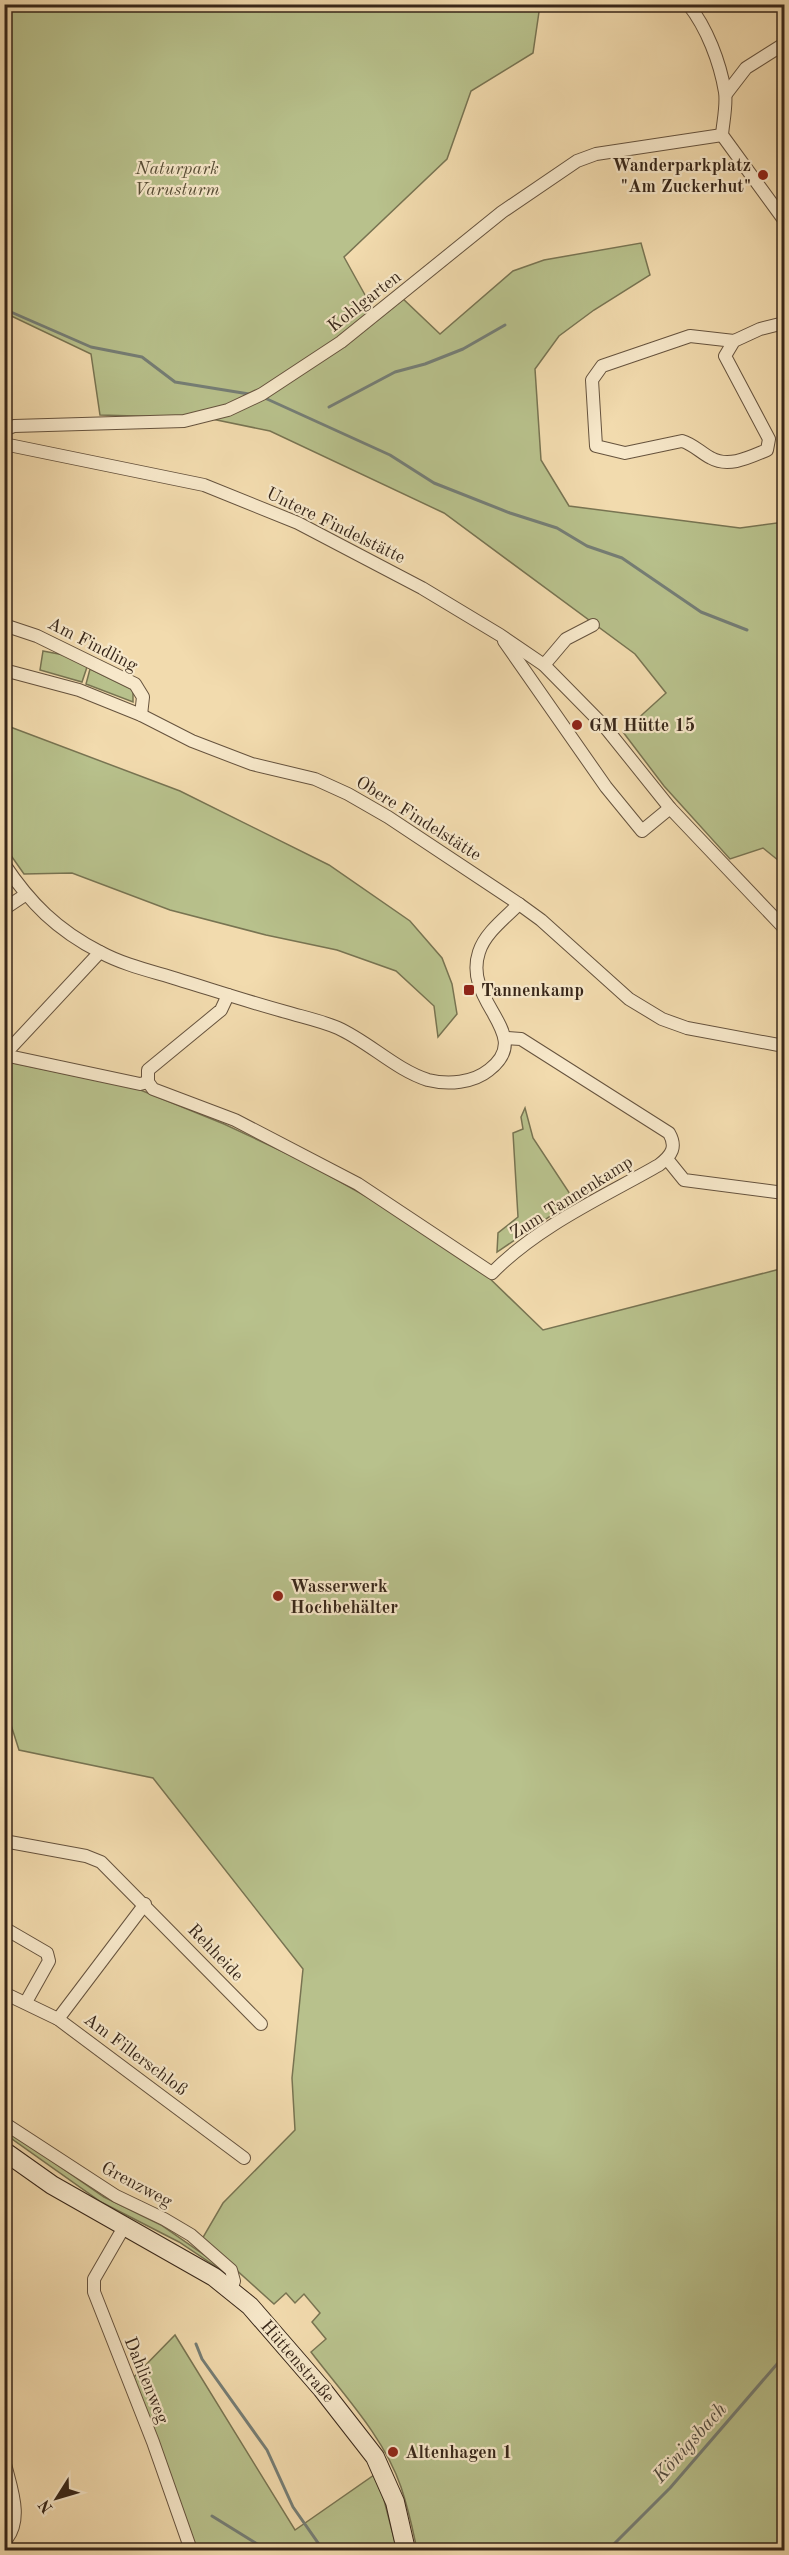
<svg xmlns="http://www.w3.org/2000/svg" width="789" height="2555" font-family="'Old Standard TT',serif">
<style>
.green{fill:#b8c18c;stroke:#787452;stroke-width:1.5}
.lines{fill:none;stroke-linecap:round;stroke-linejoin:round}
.stream{stroke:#757e76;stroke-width:3}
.street-casing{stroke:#66533e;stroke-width:14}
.secondary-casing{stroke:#372619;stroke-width:20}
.street{stroke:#f7e8ca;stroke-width:12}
.secondary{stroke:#f7e8ca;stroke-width:18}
.poi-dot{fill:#8f2418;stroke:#f7e8ca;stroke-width:2}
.labels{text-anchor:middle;stroke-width:4.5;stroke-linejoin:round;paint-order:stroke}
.poi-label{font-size:18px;font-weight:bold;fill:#372619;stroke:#f7e8ca;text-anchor:start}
.park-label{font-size:18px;font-style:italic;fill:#574d36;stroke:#f7e8ca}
.street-label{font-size:18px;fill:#372619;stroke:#f7e8ca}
.water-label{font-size:20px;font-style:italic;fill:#514b40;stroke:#f7e8ca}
</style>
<rect width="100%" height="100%" fill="#f2dbae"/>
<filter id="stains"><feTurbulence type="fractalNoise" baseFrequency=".00333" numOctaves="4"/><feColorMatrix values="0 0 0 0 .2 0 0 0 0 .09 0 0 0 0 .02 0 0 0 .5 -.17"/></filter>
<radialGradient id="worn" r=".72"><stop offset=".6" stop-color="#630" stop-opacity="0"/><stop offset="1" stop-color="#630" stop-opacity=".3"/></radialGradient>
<!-- green -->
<g class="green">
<path d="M4,5H540L533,53L471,91L447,159L344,257L375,313L401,297L440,334L513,271L544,260L641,243L650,275L594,310L559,336L535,369L541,460L569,506L740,528L784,522V865L763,848L730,859L664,786L623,732L666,693L635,654L444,513L270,431L207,418L100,415L91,354L5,313Z"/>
<path d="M43,651L64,655L87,667L82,682L40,670Z"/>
<path d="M90,669L133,690V702L86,684Z"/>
<path d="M5,725L180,791L329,865L410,921L442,958L452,984L457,1014L438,1037L434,1006L396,971L337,950L266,935L170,910L72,873L24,874L5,847Z"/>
<path d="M4,1061L138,1089L224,1124L307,1163L392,1211L482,1271L543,1330L784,1268V2550H417C413,2530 408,2508 401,2487C384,2437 343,2394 311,2352L326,2339L312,2322L320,2313L304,2294L295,2303L286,2293L274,2304L202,2239L223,2203L295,2130L292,2078L303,1969L153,1778L19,1750L4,1703Z"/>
<path d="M525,1108L533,1138L574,1200L497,1252L498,1233L518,1217L513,1133L523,1129L521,1117Z"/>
<path d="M4,2128L104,2197L161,2225L220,2266L221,2270L179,2242L101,2202L5,2134Z"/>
<path d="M175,2335L295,2530L377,2473L397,2550H197L134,2377Z"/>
</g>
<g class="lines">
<!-- stream -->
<g class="stream">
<path d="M4,309L91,347L142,357L175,382L249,394"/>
<path d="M267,399L390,455L434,483L510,513L557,528L587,546L622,558L701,612L747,630"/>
<path d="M329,407L395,372L425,364L463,349L505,325"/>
<path d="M196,2344L202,2359L267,2450L293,2507L323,2550"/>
<path d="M212,2516L267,2550"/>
<path d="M612,2546L670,2488L784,2356"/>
</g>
<!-- street casing -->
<g class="street-casing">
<g id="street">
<path d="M688,4C707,28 720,62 725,92C727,105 723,122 722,135L784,220"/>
<path d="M726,94L746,68L784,44"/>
<path d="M734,341L725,356L769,439L767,450C750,457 729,468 711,458C701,453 693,444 682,441L625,453L596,446L592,380L602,366L690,336L734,341L760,329L784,323"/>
<path d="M4,430L14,426L184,421L228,410L262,394L341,342L502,212L577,161L596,154L722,135"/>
<path d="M4,444L204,485L298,523L422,588L500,635L544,665L605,727L670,808L784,928"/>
<path d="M4,625L37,636L135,684L143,697L141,715"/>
<path d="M504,641L606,787L642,831L670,808"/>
<path d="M544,665L566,639L593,625"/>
<path d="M4,670L79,690L141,715L192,741L252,764L315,779L348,794L388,817L519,904L541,920L629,999L662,1019L687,1028L784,1046"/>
<path d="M4,864C30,903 57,930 100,952C124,965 151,971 177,979C213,990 249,1002 286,1012C303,1017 322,1021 338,1028C369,1042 396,1070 428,1080C448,1085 473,1083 489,1070C536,1034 462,1003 479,952C485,933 505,918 519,904"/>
<path d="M4,909L25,895"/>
<path d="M228,995L221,1010L148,1070V1082L153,1089L235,1120L358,1184L492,1273C538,1226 603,1197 659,1165C672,1155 677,1147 669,1133L521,1039L506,1038"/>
<path d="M4,1055L140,1084L148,1082"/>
<path d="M4,1055L100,952"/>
<path d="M667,1159L684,1180L784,1193"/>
<path d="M4,1841L86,1856L101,1862L261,2024"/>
<path d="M4,1928L47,1953L49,1961L26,2002"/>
<path d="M4,1993L58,2019L244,2158"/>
<path d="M58,2019L145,1904"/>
<path d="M4,2123L116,2196L164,2219L191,2235L231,2270L234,2281L231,2290"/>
<path d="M124,2227L94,2279V2292L153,2442L191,2550"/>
<path d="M4,2460C10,2486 25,2520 4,2542"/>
</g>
</g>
<!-- secondary casing -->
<g class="secondary-casing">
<path id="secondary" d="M4,2151L52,2185L214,2277L250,2306L322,2389L375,2457L395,2502L406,2550"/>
</g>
<!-- street -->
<use href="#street" class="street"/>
<!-- secondary -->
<use href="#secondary" class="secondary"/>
</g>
<!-- markers -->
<g class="poi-dot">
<circle cx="763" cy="175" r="6"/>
<circle cx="577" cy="725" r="6"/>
<rect x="463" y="984" width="12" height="12" rx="3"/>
<circle cx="278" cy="1596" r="6"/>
<circle cx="393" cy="2452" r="6"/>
</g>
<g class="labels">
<!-- poi labels -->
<g class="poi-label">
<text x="751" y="171" text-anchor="end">Wanderparkplatz<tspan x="751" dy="21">"Am Zuckerhut"</tspan></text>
<text x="589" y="731">GM Hütte 15</text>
<text x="481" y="996">Tannenkamp</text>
<text x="290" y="1592">Wasserwerk<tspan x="290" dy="21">Hochbehälter</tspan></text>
<text x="405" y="2458">Altenhagen 1</text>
</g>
<!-- park labels -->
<g class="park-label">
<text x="177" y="174">Naturpark<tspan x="177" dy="21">Varusturm</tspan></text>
</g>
<!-- street labels -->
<g class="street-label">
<text transform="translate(364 301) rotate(-38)" y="6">Kohlgarten</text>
<text transform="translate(336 525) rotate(26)" y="6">Untere Findelstätte</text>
<text transform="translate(93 644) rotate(27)" y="6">Am Findling</text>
<text transform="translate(419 818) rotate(32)" y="6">Obere Findelstätte</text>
<text transform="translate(571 1197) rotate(-32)" y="6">Zum Tannenkamp</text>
<text transform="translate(216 1952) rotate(46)" y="6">Rehheide</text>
<text transform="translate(136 2054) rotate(37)" y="6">Am Fillerschloß</text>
<text transform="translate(137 2184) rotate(28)" y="6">Grenzweg</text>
<text transform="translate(298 2361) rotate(49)" y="6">Hüttenstraße</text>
<text transform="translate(147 2380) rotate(68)" y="6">Dahlienweg</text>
</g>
<!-- water labels -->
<g class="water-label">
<text transform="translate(689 2442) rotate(-48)" y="7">Königsbach</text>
</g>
</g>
<!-- margin -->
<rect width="789" height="2555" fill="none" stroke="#f2dbae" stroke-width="24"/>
<rect x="6" y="6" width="777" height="2543" fill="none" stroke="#372619" stroke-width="3"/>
<rect x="12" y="12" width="765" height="2531" fill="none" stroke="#372619" stroke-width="1.5"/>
<!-- north arrow -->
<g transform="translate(57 2498) rotate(233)" stroke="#f7e8ca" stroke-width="4.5" paint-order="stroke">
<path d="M0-4.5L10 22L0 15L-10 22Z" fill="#372619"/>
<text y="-9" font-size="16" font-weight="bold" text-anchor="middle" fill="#372619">N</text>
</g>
<rect width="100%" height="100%" filter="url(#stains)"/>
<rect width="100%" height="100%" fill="url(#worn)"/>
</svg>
